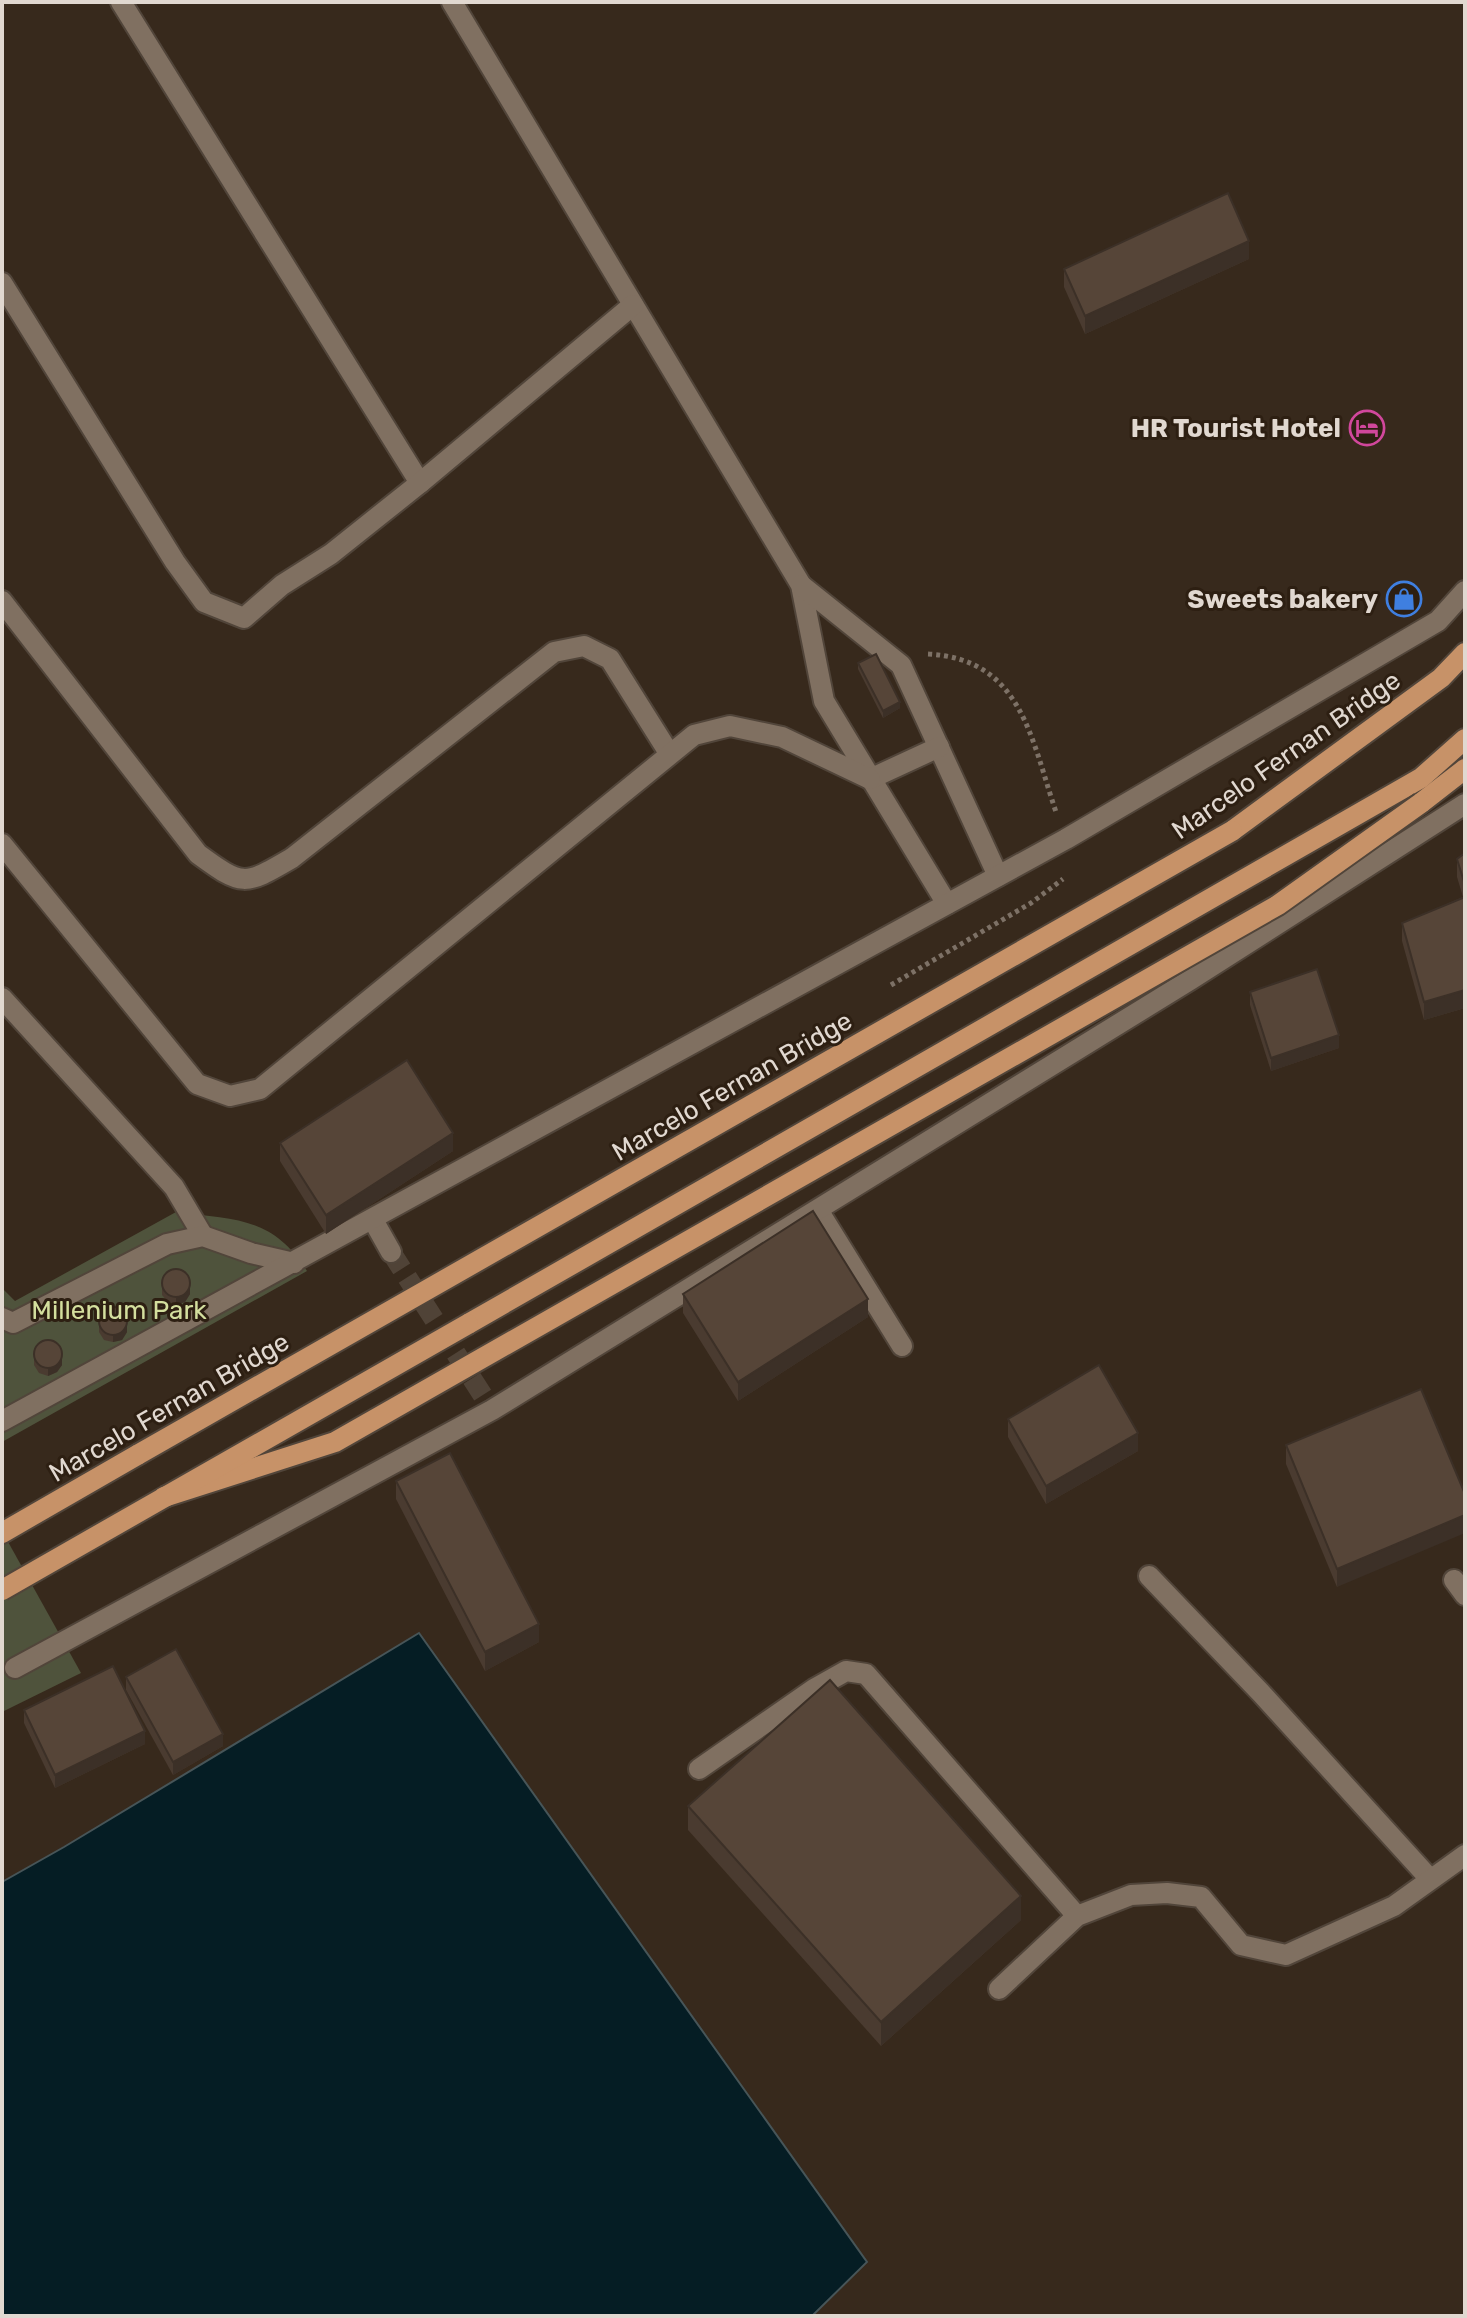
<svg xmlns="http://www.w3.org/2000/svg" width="1467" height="2318" font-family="Rubik,sans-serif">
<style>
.green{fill:#4f533c}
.water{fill:#051d24;stroke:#475558;stroke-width:2}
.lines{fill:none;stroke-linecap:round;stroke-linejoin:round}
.minor-tunnel{stroke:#504337;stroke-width:20;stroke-dasharray:20 10;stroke-linecap:butt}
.minor-casing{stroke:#51453a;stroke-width:24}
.major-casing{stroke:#51453a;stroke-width:24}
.path{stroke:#7d7166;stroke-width:5;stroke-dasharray:4 4;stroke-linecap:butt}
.minor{stroke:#807061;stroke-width:20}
.major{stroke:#c79268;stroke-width:20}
.major-bridge-casing{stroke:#51453a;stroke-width:24;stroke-linecap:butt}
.major-bridge{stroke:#c79268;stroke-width:20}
.wall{fill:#4a3b30}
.shaded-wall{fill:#3c3027}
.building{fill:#564538;stroke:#3c3027;stroke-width:2}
.labels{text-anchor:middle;stroke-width:6;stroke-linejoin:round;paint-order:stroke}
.poi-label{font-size:26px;font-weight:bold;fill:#e1d8d0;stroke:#2d1f12;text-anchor:end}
.street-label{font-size:26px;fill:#e1d8d0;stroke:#2d1f12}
.park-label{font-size:26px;fill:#d4df9e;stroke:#2d1f12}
</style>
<rect width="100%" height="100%" fill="#37291c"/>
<!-- green -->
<g class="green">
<path d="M176,1212C235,1220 272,1216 307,1271L2,1442V1288L15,1301Z"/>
<path d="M2,1531L81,1673L2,1712Z"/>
</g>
<!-- water -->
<path class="water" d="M419,1633L867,2262L812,2316H2V1882L64,1847Z"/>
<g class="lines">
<!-- minor-tunnel -->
<path class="minor-tunnel" d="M391,1252L487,1402"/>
<!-- minor casing -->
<g class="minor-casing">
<g id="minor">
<path d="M121,2L420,483"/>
<path d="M452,2L801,585L824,701L947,904"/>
<path d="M2,283L175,562L204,602L244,618L282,585L331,554L420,483L633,305"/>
<path d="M801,585L901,665L998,876"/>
<path d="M2,601L198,854C243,887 244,886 292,858L554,652L584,646L610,659L669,753"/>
<path d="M870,779L939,747"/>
<path d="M2,844L197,1084L230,1096L260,1089L694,735L730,726L782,737L870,779"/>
<path d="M2,998L174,1187L203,1236"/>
<path d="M818,1210L902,1346"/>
<path d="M373,1220L391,1252"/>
<path d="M2,1318L13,1323L167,1244L203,1236L251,1253L294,1263"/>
<path d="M2,1421L1066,839L1438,621L1465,591"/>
<path d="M1149,1576L1261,1693L1430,1879"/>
<path d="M1454,1580L1465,1595"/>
<path d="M15,1668L492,1410L1190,980L1465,804"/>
<path d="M699,1769L814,1689L846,1671L866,1674L1077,1916"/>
<path d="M999,1989L1077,1916L1131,1895L1167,1893L1201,1897L1241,1945L1286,1955L1394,1906L1465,1855"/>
</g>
</g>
<!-- major casing -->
<g class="major-casing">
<g id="major">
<path d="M1421,803L1465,769"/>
<path d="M1232,831L1441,678L1465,653"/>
<path d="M468,1324L1421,778L1465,739"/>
<path d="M2,1533L139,1454"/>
</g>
</g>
<!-- path -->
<g class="path">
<path d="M928,654C1022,659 1031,739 1056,812"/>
<path d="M891,985L1031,903L1063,879"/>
</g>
<!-- minor -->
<use href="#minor" class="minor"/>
<!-- major -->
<use href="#major" class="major"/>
<!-- major-bridge casing -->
<g class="major-bridge-casing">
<g id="major-bridge">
<path d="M139,1454L1232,831"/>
<path d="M164,1497L335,1442L1278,905L1421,803"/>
<path d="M2,1590L468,1324"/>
</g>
</g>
<!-- major-bridge -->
<use href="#major-bridge" class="major-bridge"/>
</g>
<!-- wall -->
<g class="wall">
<path d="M1249,259L1085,334L1064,287V269Z"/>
<path d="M858,663L900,708L883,718L858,669Z"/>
<path d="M1465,853V1008L1424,1020L1402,941V923L1463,897L1457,877V859Z"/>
<path d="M1250,992L1339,1048L1271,1071L1250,1005Z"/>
<path d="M280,1143L453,1151L326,1234L280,1161Z"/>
<path d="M162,1279H190V1294L185,1302L176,1305L168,1302L162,1295Z"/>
<path d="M683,1294L868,1317L738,1401L683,1313Z"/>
<path d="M99,1316L127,1332L122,1340L113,1342L104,1340L99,1332Z"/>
<path d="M34,1350L62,1365L57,1372L48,1376L39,1373L34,1365Z"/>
<path d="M1008,1419L1138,1451L1046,1504L1008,1437Z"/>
<path d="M1286,1445L1465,1494L1337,1587L1286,1464Z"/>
<path d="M396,1481L539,1642L485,1671L396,1499Z"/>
<path d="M126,1677L223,1746L173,1775L126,1690Z"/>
<path d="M24,1710L145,1744L55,1788L24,1723Z"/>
<path d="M688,1806L1021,1920L881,2046L688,1830Z"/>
</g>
<!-- shaded-wall -->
<g class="shaded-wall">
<path d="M1249,241V259L1085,334V316Z"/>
<path d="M900,702V708L883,718V711Z"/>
<path d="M1465,990V1008L1424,1020V1002Z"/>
<path d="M1339,1035V1048L1271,1071V1058Z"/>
<path d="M453,1133V1151L326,1234V1215Z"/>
<path d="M190,1288V1294L185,1302L176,1305V1298Z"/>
<path d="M868,1299V1317L738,1401V1382Z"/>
<path d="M127,1325V1332L122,1340L113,1342V1336Z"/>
<path d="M62,1359V1365L57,1372L48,1376V1369Z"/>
<path d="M1138,1433V1451L1046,1504V1486Z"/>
<path d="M1465,1515V1533L1337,1587V1569Z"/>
<path d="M539,1624V1642L485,1671V1652Z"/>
<path d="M145,1731V1744L55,1788V1775Z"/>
<path d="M223,1734V1746L173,1775V1762Z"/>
<path d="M1021,1896V1920L881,2046V2022Z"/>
</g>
<!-- building -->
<g class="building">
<path d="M1228,193L1249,241L1085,316L1064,269Z"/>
<path d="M876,654L900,702L883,711L858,663Z"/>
<path d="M1465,853V885L1457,859Z"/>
<path d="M1465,897V990L1424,1002L1402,923Z"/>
<path d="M1317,969L1339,1035L1271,1058L1250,992Z"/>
<path d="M407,1060L453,1133L326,1215L280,1143Z"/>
<path d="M813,1211L868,1299L738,1382L683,1294Z"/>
<circle cx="176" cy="1283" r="14"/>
<circle cx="113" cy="1321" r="14"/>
<circle cx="48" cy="1354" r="14"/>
<path d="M1099,1365L1138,1433L1046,1486L1008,1419Z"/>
<path d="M1421,1389L1465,1494V1515L1337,1569L1286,1445Z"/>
<path d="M450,1453L539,1624L485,1652L396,1481Z"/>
<path d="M176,1649L223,1734L173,1762L126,1677Z"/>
<path d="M113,1666L145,1731L55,1775L24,1710Z"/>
<path d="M830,1680L1021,1896L881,2022L688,1806Z"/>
</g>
<!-- icons -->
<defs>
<g id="hotel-ring" transform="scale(1.8)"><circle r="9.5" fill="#2d1f12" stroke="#d1479c" stroke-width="1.5"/><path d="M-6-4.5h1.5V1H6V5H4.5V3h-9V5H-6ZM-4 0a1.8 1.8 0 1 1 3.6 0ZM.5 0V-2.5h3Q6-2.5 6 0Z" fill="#d1479c"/></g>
<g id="shop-ring" transform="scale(1.8)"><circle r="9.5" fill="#2d1f12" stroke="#3f7fe0" stroke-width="1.5"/><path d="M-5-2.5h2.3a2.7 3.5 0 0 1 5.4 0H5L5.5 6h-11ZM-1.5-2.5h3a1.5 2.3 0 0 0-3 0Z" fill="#3f7fe0"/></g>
</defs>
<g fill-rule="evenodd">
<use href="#hotel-ring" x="1367" y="428"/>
<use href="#shop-ring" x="1404" y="599"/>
</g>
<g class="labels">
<!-- poi labels -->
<g class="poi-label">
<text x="1341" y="437">HR Tourist Hotel</text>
<text x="1378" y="608">Sweets bakery</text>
</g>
<!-- street labels -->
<g class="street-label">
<text transform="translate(1286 755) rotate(-35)" y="9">Marcelo Fernan Bridge</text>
<text transform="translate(732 1086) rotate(-30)" y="9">Marcelo Fernan Bridge</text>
<text transform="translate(169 1407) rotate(-30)" y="9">Marcelo Fernan Bridge</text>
</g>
<!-- park labels -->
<g class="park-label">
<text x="119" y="1319">Millenium Park</text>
</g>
</g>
<!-- border -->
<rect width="1467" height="2318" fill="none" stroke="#e1d8d0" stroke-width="8"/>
</svg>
